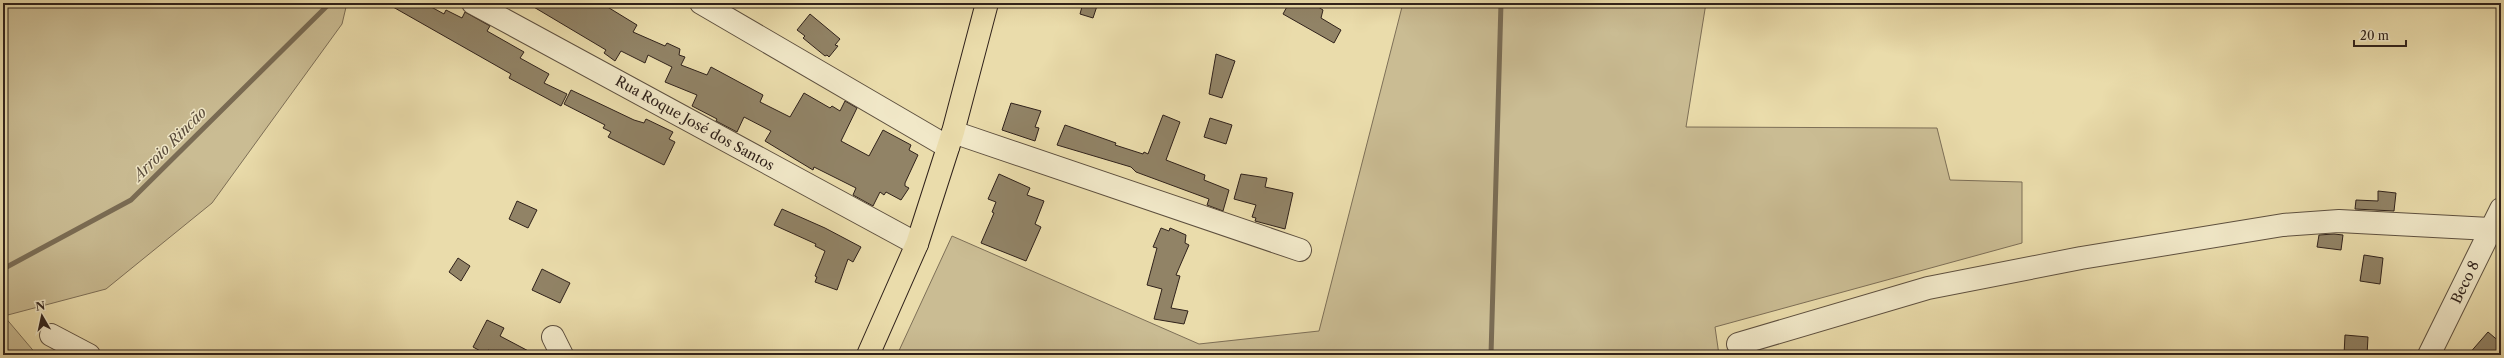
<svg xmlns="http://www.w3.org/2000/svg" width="2504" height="358" font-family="'Libre Caslon Text',serif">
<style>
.green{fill:#cabc93;stroke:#7d6f57}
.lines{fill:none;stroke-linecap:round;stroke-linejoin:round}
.stream{stroke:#7a6c54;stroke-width:5}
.building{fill:#918366;stroke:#30221b}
.minor-casing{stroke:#5e503f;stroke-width:24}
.major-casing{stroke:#30221b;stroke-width:24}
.minor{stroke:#f1e8c8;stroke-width:22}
.major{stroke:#eadcab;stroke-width:22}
.labels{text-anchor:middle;stroke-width:3;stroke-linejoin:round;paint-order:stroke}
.street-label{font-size:14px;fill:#30221b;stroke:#f1e8c8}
.water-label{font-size:15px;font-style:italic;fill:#5b4d3c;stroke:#f1e8c8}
</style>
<rect width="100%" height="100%" fill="#eadcab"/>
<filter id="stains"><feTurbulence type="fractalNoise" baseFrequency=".005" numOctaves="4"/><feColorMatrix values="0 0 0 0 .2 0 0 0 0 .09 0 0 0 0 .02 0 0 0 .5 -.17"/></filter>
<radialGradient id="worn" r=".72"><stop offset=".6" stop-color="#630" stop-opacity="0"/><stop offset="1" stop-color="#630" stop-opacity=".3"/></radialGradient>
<!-- green -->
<g class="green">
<path d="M3,3H347L342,24L212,203L106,289L4,316L37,355H3Z"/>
<path d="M1403,3H1706L1686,127L1937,128L1950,180L2022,182V243L1715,327L1719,355H897L952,236L1199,344L1319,331Z"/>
</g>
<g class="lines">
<!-- stream -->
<g class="stream">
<path d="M3,269L131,200L330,3"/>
<path d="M1491,355L1501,3"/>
</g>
</g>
<!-- building -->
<g class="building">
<path d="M386,3H424L444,14L446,10L462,18L465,12L490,26L487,31L524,52L520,58L549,74L544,83L567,94L561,106L509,78L511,74Z"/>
<path d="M527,3H601L637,25L633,32L665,46L667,43L680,49L679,55L685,57L681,65L707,75L711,67L763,95L760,102L790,117L804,93L830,108L832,106L840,111L845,101L857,108L841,141L869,156L883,130L911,145L909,150L918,155L905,183V186L909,188L901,200L886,192L884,195L880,192L873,206L853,195L856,188L814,167L813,170L765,141L771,131L744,117L737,132L716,121L717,119L692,106L697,95L665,82L672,67L648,55L645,63L621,51L615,61L604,53L606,50Z"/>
<path d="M1083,3H1098L1093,18L1080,14Z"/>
<path d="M1289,3H1312L1323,10L1321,18L1341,30L1334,43L1283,14Z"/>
<path d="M810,14L840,39L835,45L838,46L829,57L827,55L825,56L803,38L805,36L797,30Z"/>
<path d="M1216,54L1235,61L1222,98L1209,94Z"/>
<path d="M571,90L634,120L644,123L646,119L673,132L669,139L675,142L664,165L608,137L611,132L603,128L605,125L564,104Z"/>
<path d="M1011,103L1041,111L1035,127L1039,128L1035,141L1002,130Z"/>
<path d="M1163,115L1180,122L1166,160L1205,175L1204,180L1229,190L1223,211L1207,205L1209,199L1136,172L1131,167L1057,145L1065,125L1116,143L1115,145L1143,154L1144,152L1148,154Z"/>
<path d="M1210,118L1232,125L1226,144L1204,137Z"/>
<path d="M999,174L1030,188L1027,195L1044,201L1035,224L1041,227L1026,261L981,243L994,213L992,212L996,202L988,199Z"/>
<path d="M1241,174L1267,178L1265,187L1293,193L1285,229L1255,221L1256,218L1252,217L1256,205L1234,199Z"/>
<path d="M2378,191L2396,193L2394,211L2355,209L2356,200L2378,201Z"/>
<path d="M517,201L537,210L528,228L509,219Z"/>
<path d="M782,209L825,228L861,247L853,262L848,259L837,290L815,282L817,277L815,276L825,251L815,246L816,244L774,225Z"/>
<path d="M1161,228L1169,231L1170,228L1186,235L1185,243L1189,245L1176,275L1180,276L1171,308L1188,311L1184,324L1154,319L1162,289L1147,285L1157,248L1153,247Z"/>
<path d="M2334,234L2343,235L2341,250L2317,247L2319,235Z"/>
<path d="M2364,255L2383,258L2380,284L2360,281Z"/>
<path d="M458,258L470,266L461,281L449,272Z"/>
<path d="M542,269L570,283L560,303L532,290Z"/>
<path d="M487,320L504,328L500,336L536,355H498L488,350L486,354L473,347Z"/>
<path d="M2488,332L2501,343V355H2468Z"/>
<path d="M2345,335L2368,337L2367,355H2344Z"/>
</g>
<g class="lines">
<!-- minor casing -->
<g class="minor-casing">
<g id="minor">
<path d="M473,3L917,244"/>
<path d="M701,3L948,147"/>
<path d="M953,132L1300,250"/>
<path d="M51,335L89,355"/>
<path d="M553,337L562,355"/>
<path d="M1738,344L1928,288L2081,258L2283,225L2339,221L2490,229"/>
<path d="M2429,355L2501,209"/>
</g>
</g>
<!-- major casing -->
<g class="major-casing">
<path id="major" d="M868,355L917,244L953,132L987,3"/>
</g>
<!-- minor -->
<use href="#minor" class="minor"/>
<!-- major -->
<use href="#major" class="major"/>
</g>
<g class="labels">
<!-- street labels -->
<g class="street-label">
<text transform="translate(695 123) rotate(29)" y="5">Rua Roque José dos Santos</text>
<text transform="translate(2465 282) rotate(-64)" y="5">Beco 8</text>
</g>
<!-- water labels -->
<g class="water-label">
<text transform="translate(170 144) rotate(-45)" y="5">Arroio Rincão</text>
</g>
</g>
<!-- margin -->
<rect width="2504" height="358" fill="none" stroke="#eadcab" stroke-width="16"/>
<rect x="4" y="4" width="2496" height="350" fill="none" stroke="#30221b" stroke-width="2"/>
<rect x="8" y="8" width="2488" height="342" fill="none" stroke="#30221b"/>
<!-- north arrow -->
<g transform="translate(42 316) rotate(351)" stroke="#f1e8c8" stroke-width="3" paint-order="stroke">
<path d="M0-3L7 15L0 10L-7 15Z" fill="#30221b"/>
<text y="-6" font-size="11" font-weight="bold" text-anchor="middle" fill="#30221b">N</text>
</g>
<!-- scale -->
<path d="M2354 40v6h52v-6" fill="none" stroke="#30221b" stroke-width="2"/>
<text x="2360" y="40" font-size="12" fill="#30221b" stroke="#f1e8c8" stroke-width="3" paint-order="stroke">20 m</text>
<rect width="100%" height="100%" filter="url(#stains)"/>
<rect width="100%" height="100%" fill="url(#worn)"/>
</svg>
